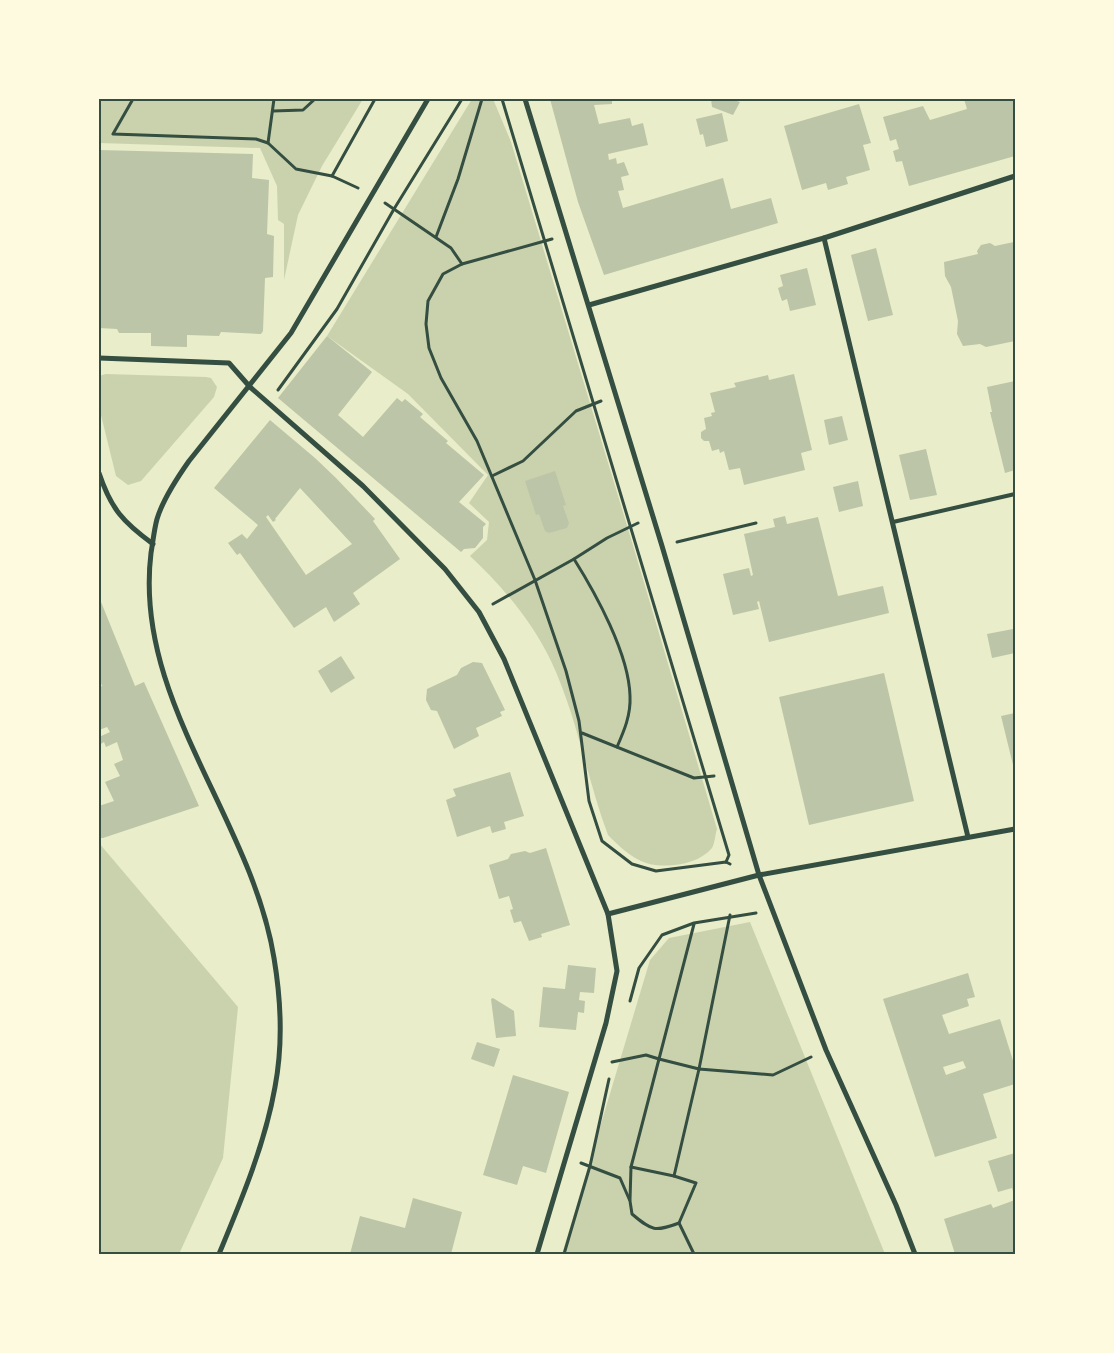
<svg xmlns="http://www.w3.org/2000/svg" width="1114" height="1353" font-family="Raleway,sans-serif">
<style>
.green{fill:#cad2ad}
.building{fill:#bcc5a7;fill-rule:evenodd}
.lines{fill:none;stroke-linecap:round;stroke-linejoin:round}
.path{stroke:#344e41;stroke-width:3}
.service{stroke:#344e41;stroke-width:4}
.minor{stroke:#344e41;stroke-width:5}
.neatline{fill:none;stroke:#344e41;stroke-width:2}
</style>
<rect width="100%" height="100%" fill="#e9edc9"/>
<!-- green -->
<g class="green">
<path d="M99,99H363L322,166L298,215L284,280V224L278,220L277,186L260,148L99,143Z"/>
<path d="M472,99H493L511,142L632,542L717,829C715,835 715,843 712,848C698,865 666,869 646,863C631,858 619,846 608,835C587,779 577,716 551,661C532,621 502,586 470,556L487,540L489,522L469,503L488,475L408,394L327,336Z"/>
<path d="M106,374L206,377L211,378L217,387L214,397L141,481L128,485L116,476L99,407V376Z"/>
<path d="M99,843L238,1007L223,1158L179,1254H99Z"/>
<path d="M750,922L885,1254H562L650,960L669,938Z"/>
</g>
<!-- building -->
<g class="building">
<path d="M550,99H612V104L594,105L599,124L630,118L632,126L643,123L648,145L608,154L609,160L616,158L617,164L624,162L629,175L621,177L624,190L618,191L623,208L723,178L731,209L771,198L778,223L604,275L578,202Z"/>
<path d="M711,99H731L740,102L733,115L712,107Z"/>
<path d="M964,99H1015V156L909,186L902,161L896,162L893,151L899,149L896,139L890,141L883,117L923,106L930,120L967,109Z"/>
<path d="M859,104L871,143L863,145L870,170L846,177L848,184L828,190L826,183L802,190L784,126Z"/>
<path d="M722,113L728,141L706,147L703,134L700,135L696,119Z"/>
<path d="M99,150L253,154L252,178L269,180L267,234L274,236L273,277L265,278L263,331L261,334L221,332L219,336L187,335V347L151,346V333H119L117,329L99,328Z"/>
<path d="M1015,239V341L986,347L980,344L963,346L957,334L958,321L951,287L945,276L944,262L978,254L977,251L981,245L990,243L995,246L1014,242Z"/>
<path d="M876,248L893,315L868,321L851,255Z"/>
<path d="M807,268L816,305L790,311L787,299L782,301L780,295L778,288L783,286L780,275Z"/>
<path d="M327,336L372,372L338,415L363,437L397,398L402,402L405,399L423,414L420,417L448,441L446,443L484,475L459,502L486,524L483,527V538L475,548L464,549L461,552L278,398Z"/>
<path d="M794,374L812,450L801,453L805,470L744,485L740,468L729,470L724,451L720,453L719,449L712,451L709,441H704L701,438V432L706,429L704,418L712,416L711,413L715,412L710,393L736,387L734,383L768,375L769,380Z"/>
<path d="M1015,381V470L1005,473L990,412H992L987,387Z"/>
<path d="M842,416L848,440L829,445L824,420Z"/>
<path d="M270,420L315,458L336,478L375,519L373,521L400,559L353,593L360,604L334,622L326,607L294,628L240,553L237,555L228,543L242,534L247,539L258,525L214,488ZM300,488L352,544L306,575L266,517L268,515L273,522L276,520L275,519Z"/>
<path d="M926,449L937,495L910,500L899,455Z"/>
<path d="M555,471L566,505L563,506L569,523L567,528L549,533L545,531L539,514L536,515L525,481Z"/>
<path d="M858,481L863,506L839,512L833,487Z"/>
<path d="M785,516L787,524L818,517L838,596L883,586L889,613L769,642L759,601L757,602L759,609L733,615L723,574L749,568L751,576L753,575L744,534L775,527L773,519Z"/>
<path d="M99,597L135,686L144,682L199,806L103,838H99V806L114,801L105,782L120,776L114,764L123,760L117,742L106,747L104,742L99,745V737L110,732L107,727L99,730V687L102,686L99,679Z"/>
<path d="M1013,629L1015,653L992,658L987,634Z"/>
<path d="M341,656L355,678L331,693L318,671Z"/>
<path d="M473,662L482,663L505,710L500,712L502,716L476,728L479,736L454,749L437,711L431,710L426,700L427,689L457,675L461,668Z"/>
<path d="M884,673L914,801L809,825L779,697Z"/>
<path d="M1015,713V773L1001,716Z"/>
<path d="M510,772L524,816L504,822L506,829L492,833L490,826L457,837L446,800L456,796L453,789Z"/>
<path d="M546,848L570,925L541,934L542,937L529,941L521,921L514,923L510,910L513,909L509,896L499,899L489,865L508,859L511,854L525,851L530,853Z"/>
<path d="M568,965L596,968L594,993L580,992L579,1000L585,1001L584,1013L578,1012L576,1030L539,1027L543,987L565,989Z"/>
<path d="M968,973L975,997L967,999L969,1006L942,1015L949,1034L1000,1019L1015,1067V1084L983,1094L997,1138L935,1157L883,999ZM963,1061L966,1068L946,1075L943,1067Z"/>
<path d="M493,998L514,1011L516,1036L496,1038L491,999Z"/>
<path d="M477,1042L500,1049L494,1067L471,1059Z"/>
<path d="M513,1075L569,1092L546,1173L523,1166L517,1185L483,1175Z"/>
<path d="M1015,1153V1197L1012,1188L998,1192L988,1161Z"/>
<path d="M413,1198L462,1212L451,1254H350L360,1216L405,1228Z"/>
<path d="M1015,1200V1254H955L944,1219L991,1204L993,1208Z"/>
</g>
<g class="lines">
<!-- path -->
<g class="path">
<path d="M133,99L113,134L256,139L268,143L296,169L332,176L358,188"/>
<path d="M502,99L729,855L726,862"/>
<path d="M273,111L303,110L315,99"/>
<path d="M268,143L274,99"/>
<path d="M332,176L375,99"/>
<path d="M385,203L451,248L462,264"/>
<path d="M436,237L458,179L482,99"/>
<path d="M552,239L462,264L443,274L428,301L426,324L429,348L441,378L477,441L535,580L566,671L579,721L589,801L602,841L632,864L656,871L726,862L730,864"/>
<path d="M278,390L337,309L394,209L462,99"/>
<path d="M492,476L523,461L576,411L601,401"/>
<path d="M677,542L756,523"/>
<path d="M574,559C596,594 629,654 630,696C631,715 624,731 617,747"/>
<path d="M493,604L574,559L607,538L638,523"/>
<path d="M582,733L694,778L714,776"/>
<path d="M630,1001L639,968L662,935L694,923L756,913"/>
<path d="M612,1062L646,1055L659,1059L694,924"/>
<path d="M581,1163L620,1178L630,1201L632,1214C652,1231 655,1232 679,1223L696,1183L674,1176L699,1069L773,1075L811,1057"/>
<path d="M631,1167L674,1176"/>
<path d="M630,1200L631,1167L659,1059L699,1069L730,915"/>
<path d="M679,1223L694,1254"/>
<path d="M564,1254L590,1166L609,1079"/>
</g>
<!-- service -->
<path class="service" d="M893,522L1015,494"/>
<!-- minor -->
<g class="minor">
<path d="M525,99L662,546L759,875L826,1050L896,1205L915,1254"/>
<path d="M824,238L968,837"/>
<path d="M589,305L824,238L1015,176"/>
<path d="M99,358L229,363L250,387L363,486L445,569L479,612L504,659L608,914L617,971L606,1023L537,1254"/>
<path d="M99,473C111,509 123,522 153,544"/>
<path d="M608,914L759,875L1015,829"/>
<path d="M219,1254C241,1201 265,1144 275,1087C283,1045 281,1000 274,958C251,817 133,700 151,553C153,542 154,530 157,519C163,499 177,478 189,461L291,333L428,99"/>
</g>
</g>
<!-- border -->
<rect width="1114" height="1353" fill="none" stroke="#fefae0" stroke-width="200"/>
<rect x="100" y="100" width="914" height="1153" class="neatline"/>
</svg>
